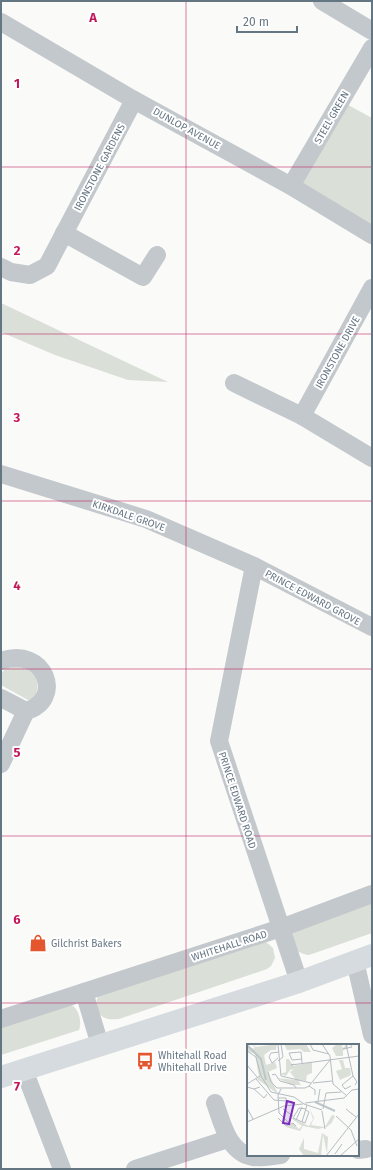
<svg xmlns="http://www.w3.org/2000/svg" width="373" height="1170" font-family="'Fira Sans',sans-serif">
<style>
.green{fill:#dadfd7}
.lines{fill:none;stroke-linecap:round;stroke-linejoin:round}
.street{stroke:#c3c8cc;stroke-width:18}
.primary{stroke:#d6dbdf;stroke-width:22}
.grid{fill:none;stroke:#c2185b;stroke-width:1;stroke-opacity:0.55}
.labels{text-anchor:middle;stroke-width:4;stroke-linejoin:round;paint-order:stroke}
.street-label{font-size:10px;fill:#657683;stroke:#fff}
.poi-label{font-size:10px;fill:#657683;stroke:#fff;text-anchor:start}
.inset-river{fill:none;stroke:#bbc7cb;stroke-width:2}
.inset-road{fill:none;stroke:#b5bdc2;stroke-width:1}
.view{fill:#7b2cbf;fill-opacity:0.15;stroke:#7b2cbf;stroke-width:2}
.inset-edge{fill:none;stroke:#657683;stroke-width:2}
.grid-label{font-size:13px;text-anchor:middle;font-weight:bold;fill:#c2185b;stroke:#fff;stroke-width:4;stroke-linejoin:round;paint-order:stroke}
</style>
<rect width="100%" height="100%" fill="#fafaf8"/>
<!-- green -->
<g class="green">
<path d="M341,101L372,118V235L291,186Z"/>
<path d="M1,303L168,382L128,380L55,355L1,332Z"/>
<path d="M15,666C35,669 41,679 35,698L28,700L1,685C1,671 1,670 15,666Z"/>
<path d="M372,901V933L309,955C294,953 294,946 292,934L297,928Z"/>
<path d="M266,942L273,948L275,958L271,966L267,969L119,1019C114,1019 110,1020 105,1018C96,1014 94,1003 99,995Z"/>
<path d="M70,1004C79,1008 82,1022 79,1030L1,1055V1027Z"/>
</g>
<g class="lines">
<!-- street -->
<g class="street">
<path d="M322,1L372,31"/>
<path d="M1,22L134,100L291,186L372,235"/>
<path d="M291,186L372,48"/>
<path d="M64,233L143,277L157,255"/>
<path d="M1,267L11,272L30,275L47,266L134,100"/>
<path d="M234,383L302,416L372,458"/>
<path d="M302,416L372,288"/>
<path d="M1,474L146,519L254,566L372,627"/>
<path d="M254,566L219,741L299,982"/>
<path d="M1,661C45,645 65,700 26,711L1,698"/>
<path d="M1,764L26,711"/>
<path d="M355,961L372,1035"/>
<path d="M84,992L100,1045"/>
<path d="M1,1019L281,928L372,894"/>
<path d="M24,1070L62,1169"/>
<path d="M215,1103C222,1122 228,1153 253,1157C261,1158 272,1156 281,1155"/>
<path d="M358,1150L366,1149"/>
<path d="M135,1169L228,1139"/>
</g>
<!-- primary -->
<path class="primary" d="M1,1077L299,982L372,955"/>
</g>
<!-- grid -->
<path class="grid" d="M186,1V1169M1,167H372M1,334H372M1,501H372M1,669H372M1,836H372M1,1003H372"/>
<!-- icons -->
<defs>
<g id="shop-bare" transform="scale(1.38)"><path d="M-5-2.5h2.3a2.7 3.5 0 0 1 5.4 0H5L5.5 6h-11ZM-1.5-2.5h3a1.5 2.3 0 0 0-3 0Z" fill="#e4572e" stroke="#fff" stroke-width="2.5" paint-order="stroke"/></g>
<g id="bus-bare" transform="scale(1.38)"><path d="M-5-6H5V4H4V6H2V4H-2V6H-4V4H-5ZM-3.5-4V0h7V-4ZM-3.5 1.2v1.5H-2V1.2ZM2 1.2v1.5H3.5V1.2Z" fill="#e4572e" stroke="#fff" stroke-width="2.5" paint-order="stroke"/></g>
</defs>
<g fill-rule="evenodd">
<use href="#shop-bare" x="38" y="943"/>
<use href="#bus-bare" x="145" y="1061"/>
</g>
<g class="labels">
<!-- street labels -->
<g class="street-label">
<text transform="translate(331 117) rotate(-60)" y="4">STEEL GREEN</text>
<text transform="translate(187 128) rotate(29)" y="4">DUNLOP AVENUE</text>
<text transform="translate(99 167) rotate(-62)" y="4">IRONSTONE GARDENS</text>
<text transform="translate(337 352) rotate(-61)" y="4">IRONSTONE DRIVE</text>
<text transform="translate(129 515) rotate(19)" y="4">KIRKDALE GROVE</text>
<text transform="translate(313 597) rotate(28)" y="4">PRINCE EDWARD GROVE</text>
<text transform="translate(238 800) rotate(72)" y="4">PRINCE EDWARD ROAD</text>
<text transform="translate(229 945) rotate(-18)" y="4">WHITEHALL ROAD</text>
</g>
<!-- poi labels -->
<g class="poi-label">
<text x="51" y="947">Gilchrist Bakers</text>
<text x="158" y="1059">Whitehall Road<tspan x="158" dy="12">Whitehall Drive</tspan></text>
</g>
</g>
<!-- overview -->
<g transform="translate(247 1044)">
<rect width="112" height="112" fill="#fafaf8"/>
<path d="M5,0L9,3L30,0L29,6H24L17,11L19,21L28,18L30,24L21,28L31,50L10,35L12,33L8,10L0,7V1L4,5L8,4ZM37,0H59L64,8H57L53,5L40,6ZM86,0H94L96,4L100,0L101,4L96,6V12H89L85,4L89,1ZM39,15H42L46,22L65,18V29L60,31L59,37L51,36L54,41H45L30,34L49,36L43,28L47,25L43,26L39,32L33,30L39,28ZM92,16H96L98,24H103L104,31L93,36L89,27L95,25ZM62,63L67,74L64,81L78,83L85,71L88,72L84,80H83L80,83L71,85L56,82L53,87L39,83L46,79L52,85L55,82L41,72L62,82L66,75ZM75,89L81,93L80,110L76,90L74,112H57L52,105L57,94V105L71,109Z" fill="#dadfd7"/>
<path class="inset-river" d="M0,1L14,15L19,36M68,58L88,67"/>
<path class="inset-road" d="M31,0L34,32L64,39M63,0L66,6L82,10M75,0L83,12L86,40L100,52M99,0L106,32L110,38L108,41M96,5L105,3L103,0M0,7L9,13L14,32L24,48L47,53L57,60L75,66M31,14L25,19L22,13L24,9L32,8M55,15L45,16L42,9L54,8L55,19M31,17L36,13L34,0M47,20L44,21L112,12M0,21L10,33M21,28L24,38L30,44H58L62,42L83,16M25,31L28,30L33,37L47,41L49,44M9,35L27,56L39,57M66,39L85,37M0,40L13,32M62,42L68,46V51M104,42L98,45L95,41L106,32M0,43L7,45L13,43M7,45L17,54L20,50M34,45L31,51L32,69L43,80M31,54H39V61M71,57L73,45M58,59L97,54L105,46L112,45M0,64L6,75M36,65L46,72M76,65L79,49L94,48M99,65L109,73M59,66L62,68L58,79L46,74L52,64L59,65M75,67L78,85M89,72L104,86L110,102M31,74L39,82L46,79L49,82M49,76L55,63M0,78L37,62L56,60M55,78L60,61M88,110L95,100M79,112L112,70M93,112L112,95"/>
<path class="view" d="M40,57L47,59L42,80L36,79Z"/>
<rect width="112" height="112" class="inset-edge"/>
</g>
<g class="grid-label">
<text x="93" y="22">A</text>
<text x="17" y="88">1</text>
<text x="17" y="255">2</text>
<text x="17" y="422">3</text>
<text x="17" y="590">4</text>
<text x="17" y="757">5</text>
<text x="17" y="924">6</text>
<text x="17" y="1091">7</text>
</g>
<!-- border -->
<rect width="373" height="1170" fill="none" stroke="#657683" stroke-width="4"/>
<!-- scale -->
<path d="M237 26v6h60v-6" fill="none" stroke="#657683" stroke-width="2"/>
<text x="243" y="26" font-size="12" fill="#657683" stroke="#ffffff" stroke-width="3" paint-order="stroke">20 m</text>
</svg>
